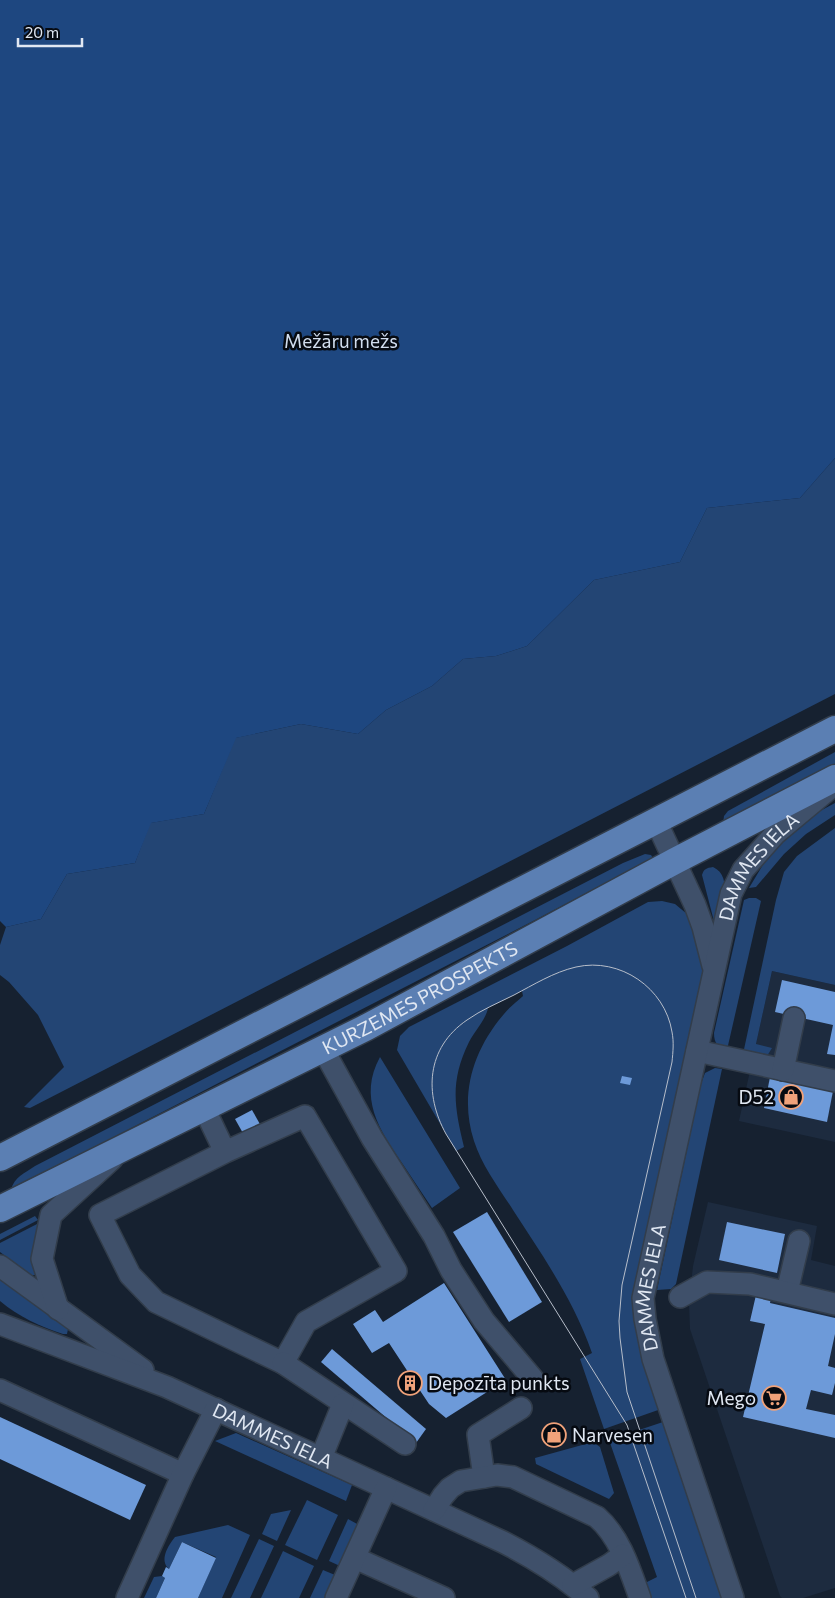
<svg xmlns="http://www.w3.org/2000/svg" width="835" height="1598" font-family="Commissioner,sans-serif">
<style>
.built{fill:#1d2b3f}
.green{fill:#234574}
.forest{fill:#1e4780}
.building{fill:#6d9ad9}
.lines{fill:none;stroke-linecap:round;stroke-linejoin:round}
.minor-casing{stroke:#323d4b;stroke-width:24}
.major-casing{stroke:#323d4b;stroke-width:29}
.minor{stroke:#3f506a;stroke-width:21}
.major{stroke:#5b7fb3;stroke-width:26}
.tram{stroke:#b7beca;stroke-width:1}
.labels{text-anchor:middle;stroke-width:5;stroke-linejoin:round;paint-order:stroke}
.park-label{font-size:19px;fill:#d1ddee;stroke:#060a11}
.street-label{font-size:19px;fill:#e0e7f2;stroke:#060a11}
.poi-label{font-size:19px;fill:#e0e7f2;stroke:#060a11;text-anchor:end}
</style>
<rect width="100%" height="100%" fill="#162130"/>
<!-- built -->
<g class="built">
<path d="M772,971L835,985V1142L739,1121Z"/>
<path d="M708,1202L817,1226L811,1260L835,1266V1588L803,1598H782L780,1596L690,1329L689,1303L693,1266Z"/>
</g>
<!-- green -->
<g class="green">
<path d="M835,458V694L30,1108L24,1107L64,1067L38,1015L9,982L0,975V945L6,927L41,919L67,874L135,863L150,823L204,814L235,738L301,724L358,734L386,710L432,686L463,659L496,656L527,646L594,580L680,562L707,508L800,498Z"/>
<path d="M835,752V764L723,824L724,816L728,811Z"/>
<path d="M835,803V815L806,834L784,854L756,887L749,888L770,853L805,819Z"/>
<path d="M835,828V985L772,971L756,1044L772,1048L767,1056L743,1054L776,900L784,872L797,856Z"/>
<path d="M645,854L651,855L653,858L537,919L11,1190C14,1177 25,1173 35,1166L623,863Z"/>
<path d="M713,867C735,877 720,911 716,929L702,875C704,869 706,868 713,867Z"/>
<path d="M749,898H756L761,901L727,1050C718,1046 714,1044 714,1033L744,900Z"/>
<path d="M662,901L675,904L687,914L697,929L705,968L680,1095L635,1285L633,1314L642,1354L661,1409L604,1429L580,1359L592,1353C574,1301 543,1256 513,1210C499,1188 482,1166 474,1141C459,1095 473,1050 504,1014C509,1007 517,1002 523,996L522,991L488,1008C486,1019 475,1031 469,1042C450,1081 454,1106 464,1147L456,1151L397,1050L400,1036L409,1027L567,946L648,902Z"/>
<path d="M380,1057L460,1188L432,1208C422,1193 412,1178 402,1163C379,1130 358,1097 380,1057Z"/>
<path d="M715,1068L722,1069L676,1284L671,1289L657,1290L701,1084L705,1073Z"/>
<path d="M35,1216L38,1220L0,1240V1234Z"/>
<path d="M39,1223L37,1271L36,1275H31L0,1252V1243Z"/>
<path d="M0,1276L65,1326L68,1329L67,1334H63C39,1326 19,1317 0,1301Z"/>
<path d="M663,1422L723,1598H651L645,1583L657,1577L609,1440Z"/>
<path d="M236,1433L352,1485L346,1501L215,1441Z"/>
<path d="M593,1442L600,1447L614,1493L609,1499L536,1464L535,1458Z"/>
<path d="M307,1500L338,1515L317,1560L285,1545Z"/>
<path d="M291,1510L277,1541L262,1534L271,1514Z"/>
<path d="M348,1519L359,1525L340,1566L329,1561Z"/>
<path d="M228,1525L250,1535L222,1598H198L216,1557L182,1542L169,1569C159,1560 168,1546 175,1537Z"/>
<path d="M259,1539L274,1546L250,1598H231Z"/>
<path d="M283,1551L314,1566L299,1598H261Z"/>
<path d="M323,1570L335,1575L325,1598H310Z"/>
<path d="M162,1576L165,1578L156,1598H144L154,1577Z"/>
</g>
<!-- forest -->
<path class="forest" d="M0,0H835V458L800,498L707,508L680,562L594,580L527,646L496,656L463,659L432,686L386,710L358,734L301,724L236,738L204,814L151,823L135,863L67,874L41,919L6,927L0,921Z"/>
<!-- building -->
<g class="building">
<path d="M782,980L835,992V1055L827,1054L833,1025L775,1012Z"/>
<path d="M622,1076L632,1078L630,1085L620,1083Z"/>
<path d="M770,1077L833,1091L827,1122L764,1108Z"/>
<path d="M252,1110L261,1126L244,1135L235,1119Z"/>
<path d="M487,1212L542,1302L509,1322L453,1232Z"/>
<path d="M727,1222L785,1234L777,1273L719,1260Z"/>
<path d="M444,1283L506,1380L446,1418L429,1404L419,1389L412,1394L401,1377L408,1372L389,1343L372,1353L353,1324L375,1310L383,1322Z"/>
<path d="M756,1295L771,1298L770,1303L835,1318V1334L828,1366L835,1368V1383L832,1395L811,1390L806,1409L835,1415V1438L743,1417L765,1324L750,1321Z"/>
<path d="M332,1349L426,1429L416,1443L321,1362Z"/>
<path d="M0,1417L146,1485L130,1520L0,1459Z"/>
<path d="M562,1426L566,1439L546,1444L542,1432Z"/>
<path d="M182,1542L216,1558L198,1598H156L165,1578L162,1576L166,1567L169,1569Z"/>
</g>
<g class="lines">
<!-- minor casing -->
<g class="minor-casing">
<g id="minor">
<path d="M656,821L695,905L703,927L713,966"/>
<path d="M323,1049L372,1138L434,1236L451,1270L484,1321L533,1379"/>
<path d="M697,1051L835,1081"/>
<path d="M783,1070L794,1018"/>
<path d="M204,1108L225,1152L305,1116L396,1271L306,1322L283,1363L156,1302L130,1275L100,1215L225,1152"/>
<path d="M0,1266L143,1370"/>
<path d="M787,1292L799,1241"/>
<path d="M680,1297L707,1282L750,1284L835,1304"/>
<path d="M58,1309L42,1259L51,1215L112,1159"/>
<path id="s1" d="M0,1324L167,1387L503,1542C534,1558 562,1575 588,1598"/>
<path d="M283,1363L405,1444"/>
<path d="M0,1390L183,1474"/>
<path d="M321,1458L343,1404"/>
<path d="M484,1477L478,1435L521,1408"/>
<path d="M434,1510L443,1496L450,1488L461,1481L497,1475L513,1477L597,1517C620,1537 630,1570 640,1598"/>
<path d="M355,1558L444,1598"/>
<path d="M573,1585L609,1565L623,1555"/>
<path d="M127,1598L183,1474L216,1409"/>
<path d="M336,1598L386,1488"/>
<path id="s2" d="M733,1598L653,1359L645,1319L643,1298L731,894L743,870L775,834L829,789"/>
</g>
</g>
<!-- major casing -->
<g class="major-casing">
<g id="major">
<path d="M0,1158L835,729"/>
<path id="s3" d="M0,1209L367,1027L675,861L835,778"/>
</g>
</g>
<!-- minor -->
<use href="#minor" class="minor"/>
<!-- major -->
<use href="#major" class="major"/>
<!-- tram -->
<path class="tram" d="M686,1598L627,1425L446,1134C424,1094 426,1048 467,1020C481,1010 498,1003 514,995C533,985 554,972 576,967C620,957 665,988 672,1032C674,1042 673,1052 672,1062L622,1285L619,1321L620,1338L627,1392L696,1598"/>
</g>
<!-- icons -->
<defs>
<g id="shop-ring" transform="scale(1.25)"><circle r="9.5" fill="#060a11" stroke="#f0a27a" stroke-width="1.5"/><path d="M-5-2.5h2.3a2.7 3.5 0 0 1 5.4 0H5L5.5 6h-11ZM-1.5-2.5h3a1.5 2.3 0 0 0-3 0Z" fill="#f0a27a"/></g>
<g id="building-ring" transform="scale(1.25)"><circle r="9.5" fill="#060a11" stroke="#f0a27a" stroke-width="1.5"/><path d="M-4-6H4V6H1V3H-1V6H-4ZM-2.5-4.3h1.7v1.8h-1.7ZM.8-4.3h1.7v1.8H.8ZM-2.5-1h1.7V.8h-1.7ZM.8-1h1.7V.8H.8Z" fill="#f0a27a"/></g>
<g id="supermarket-ring" transform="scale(1.25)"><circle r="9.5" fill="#060a11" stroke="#f0a27a" stroke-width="1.5"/><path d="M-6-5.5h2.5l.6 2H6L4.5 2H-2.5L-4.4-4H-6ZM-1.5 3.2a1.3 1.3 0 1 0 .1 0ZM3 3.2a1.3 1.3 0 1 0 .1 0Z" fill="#f0a27a"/></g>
</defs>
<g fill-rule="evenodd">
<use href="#shop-ring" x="791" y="1097"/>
<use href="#building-ring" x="410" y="1383"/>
<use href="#supermarket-ring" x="774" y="1398"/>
<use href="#shop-ring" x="554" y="1435"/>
</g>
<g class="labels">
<!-- park labels -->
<g class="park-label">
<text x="341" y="348">Mežāru mežs</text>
</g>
<!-- street labels -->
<g class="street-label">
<text dy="7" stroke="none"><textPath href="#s2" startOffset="765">DAMMES IELA</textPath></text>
<text dy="7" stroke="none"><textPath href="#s3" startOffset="470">KURZEMES PROSPEKTS</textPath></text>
<text dy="7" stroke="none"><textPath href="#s2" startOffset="325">DAMMES IELA</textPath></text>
<text dy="7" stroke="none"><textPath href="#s1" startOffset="295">DAMMES IELA</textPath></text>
</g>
<!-- poi labels -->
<g class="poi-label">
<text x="774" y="1104">D52</text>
<text x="428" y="1390" text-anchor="start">Depozīta punkts</text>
<text x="756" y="1405">Mego</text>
<text x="572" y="1442" text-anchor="start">Narvesen</text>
</g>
</g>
<!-- scale -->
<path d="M18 38v8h64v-8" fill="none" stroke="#e0e7f2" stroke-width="2.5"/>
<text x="25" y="38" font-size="15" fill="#e0e7f2" stroke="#060a11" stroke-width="4" paint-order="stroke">20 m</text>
</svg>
